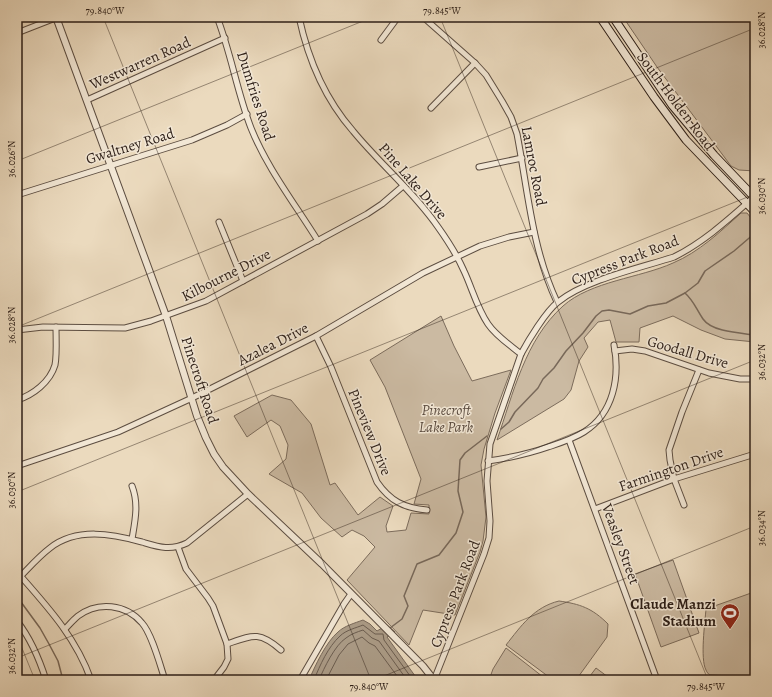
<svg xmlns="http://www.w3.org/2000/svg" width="772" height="697" font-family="Alegreya,serif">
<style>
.green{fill:#cbbaa2;stroke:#7c6c5c}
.water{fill:#aa9a85;stroke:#786859}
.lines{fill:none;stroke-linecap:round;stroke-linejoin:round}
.shore{stroke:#6b5c4e;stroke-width:1}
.stream{stroke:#786859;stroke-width:1.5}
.minor-casing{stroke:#5c4d41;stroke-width:7}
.tertiary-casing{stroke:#5c4d41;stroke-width:8}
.secondary-casing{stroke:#2c1e17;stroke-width:9}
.minor{stroke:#f2e7d5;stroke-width:5}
.tertiary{stroke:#f2e7d5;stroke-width:6}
.secondary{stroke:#f2e7d5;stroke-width:7}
.ticks{fill:none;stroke:#2c1e17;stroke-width:1;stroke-opacity:0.45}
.labels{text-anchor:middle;stroke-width:3;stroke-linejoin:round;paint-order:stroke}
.street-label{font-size:15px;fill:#2c1e17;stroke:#f2e7d5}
.park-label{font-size:15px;font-style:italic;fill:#5c4d41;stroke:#f2e7d5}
.poi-label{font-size:15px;font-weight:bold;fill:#2c1e17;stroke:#f2e7d5;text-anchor:end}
.neatline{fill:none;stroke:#2c1e17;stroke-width:1.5}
.ticks-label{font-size:10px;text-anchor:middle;fill:#2c1e17}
</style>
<rect width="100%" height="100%" fill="#ebdabe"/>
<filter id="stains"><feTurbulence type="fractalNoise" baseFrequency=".005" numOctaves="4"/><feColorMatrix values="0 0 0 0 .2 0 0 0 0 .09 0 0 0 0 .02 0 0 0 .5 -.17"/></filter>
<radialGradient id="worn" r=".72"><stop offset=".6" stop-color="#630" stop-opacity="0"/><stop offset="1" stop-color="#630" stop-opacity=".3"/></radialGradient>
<!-- green -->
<g class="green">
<path d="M623,17H755V171L739,170L731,166L657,67Z"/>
<path d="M741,213H747L755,223V342L725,339L701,330L673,316L640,328L639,342H616L610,320L598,322L584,338L588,347L579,361L571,390L564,399L497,440C513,394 525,340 563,306C591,281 640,278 673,263C699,252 720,232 741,213Z"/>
<path d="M441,316L454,346L472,381L511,370L495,413L484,449L481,465L486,517L483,541L480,552L455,615L423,610L409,645L347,580L375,547L364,536L352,530L342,537L321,518L302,493L269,474L286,459L288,445L280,426L271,420L247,437L234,416L272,395L291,400L311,424L330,485L335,483L358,515L380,497L393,506L386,526L387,532L406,530L411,513L429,514V505L414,504L421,479L385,387L370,360Z"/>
<path d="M673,560L699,633L661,647L635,574Z"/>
<path d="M754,592L755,595V677L710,675C709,675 706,671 706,670C700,659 705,622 706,609Z"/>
<path d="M559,601C580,604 592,608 608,624L607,637L576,680H553L506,645C521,626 534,607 559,601Z"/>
<path d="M506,648L547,680H489L493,669Z"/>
<path d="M596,668L612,680H587Z"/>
</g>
<!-- water -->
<path class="water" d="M363,620L370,624L377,631L387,625L395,632L387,637L418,680H309C315,666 326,642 338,632C344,626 355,623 363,620Z"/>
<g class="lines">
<!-- shore -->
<g class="shore">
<path d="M314,680C320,665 328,647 340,636C346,630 356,628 363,625L375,634H383L384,640L413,680"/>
<path d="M319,680C324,668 335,645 346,638C351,634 357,632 363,630L372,638L379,641L407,680"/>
<path d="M326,680L339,655L348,644L362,637L369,643L375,646L400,680"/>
</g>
<!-- stream -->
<g class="stream">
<path d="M685,293C694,301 696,309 703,319C712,332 740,333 755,335"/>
<path d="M501,429L509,422L515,412L538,388L543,379L554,368L566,351L583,333L596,316L602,311L609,310L630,314L648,306L666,303L685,293L698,283L705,271L734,251L755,233"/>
<path d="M17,594L21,602L40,628L49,644L58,661L63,680"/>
<path d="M390,628L402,619L408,606L404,596L417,564L439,555L456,533L463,512L458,491L460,460L465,453L487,436"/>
</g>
<!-- minor casing -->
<g class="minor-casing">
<g id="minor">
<path d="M217,17C231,53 237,92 251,128C267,168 295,204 318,241"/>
<path d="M299,17C308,59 325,99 353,131C380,164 414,192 438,227C448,241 457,255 464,271C472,288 477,308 488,324C496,336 510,345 521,354"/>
<path d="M423,17L475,63L486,75L502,101L511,117L517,134C528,191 532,249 557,302"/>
<path d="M17,33L58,17"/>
<path d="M381,40L398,17"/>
<path d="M87,100L225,38"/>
<path d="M431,108L475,63"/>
<path d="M479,167L522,158"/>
<path d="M17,195L192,140L227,125L247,114"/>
<path d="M219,222L243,281"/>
<path d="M17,330L43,327L125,328L151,321L206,301L367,214L382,204L403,186"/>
<path d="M316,336L331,367L377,482C390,501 404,508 427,510"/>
<path d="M615,351L632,349L645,351L709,373L740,379H755"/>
<path d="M17,400C33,395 50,382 55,365C57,355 56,338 56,327"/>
<path d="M569,440L657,680"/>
<path d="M488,461C509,458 528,454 548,447C560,443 573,439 584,432C614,413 620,377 614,345"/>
<path d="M17,466L118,432L192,398L316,336L423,273L480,246L509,237L534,232"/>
<path d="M684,505L674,479L670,460L669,450L682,412L699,370"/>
<path d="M595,509L674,479L755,454"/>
<path d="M132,539C135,521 139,504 132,486"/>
<path d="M178,547L186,569L208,598L213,606L227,644L228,659L224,667L214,680"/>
<path d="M17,572C46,605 76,637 91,680"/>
<path d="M17,580C28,569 38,557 50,548C77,527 112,534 142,542C159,547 170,551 187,543L248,494"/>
<path d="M17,621C31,639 39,658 46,680"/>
<path d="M65,629C69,625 73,620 78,616C98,601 126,604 142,623C152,634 160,665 165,680"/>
<path d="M227,644C253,635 259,631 281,650"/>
<path d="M300,680L344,604L351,594"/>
<path d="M434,680L484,554L489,538L490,521L487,481L490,444L521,354C528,341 546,311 558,302C585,280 640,268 674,257C704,242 729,219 754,197"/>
</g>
</g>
<!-- tertiary casing -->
<g class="tertiary-casing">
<path id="tertiary" d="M56,17L166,316L197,416L206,438L214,454L223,467L248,494L322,564L423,666L434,680"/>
</g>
<!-- secondary casing -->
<g class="secondary-casing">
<g id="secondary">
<path d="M600,17L654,97L686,140L755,212"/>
<path d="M613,17L672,105L714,155L755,198"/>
</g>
</g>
<!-- minor -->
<use href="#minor" class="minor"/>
<!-- tertiary -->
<use href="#tertiary" class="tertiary"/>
<!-- secondary -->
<use href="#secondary" class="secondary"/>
</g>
<!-- ticks -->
<path class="ticks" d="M103,17L371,680M440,17L708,680M17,161L373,17M17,327L755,28M17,492L755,194M17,636L35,680M17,658L755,360M374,680L755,526"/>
<!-- icons -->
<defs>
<g id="stadium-pin" transform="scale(1)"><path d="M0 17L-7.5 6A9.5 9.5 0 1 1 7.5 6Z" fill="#8f2418" stroke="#f2e7d5"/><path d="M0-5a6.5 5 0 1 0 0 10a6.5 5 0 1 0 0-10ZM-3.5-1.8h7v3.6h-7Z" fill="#fff"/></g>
</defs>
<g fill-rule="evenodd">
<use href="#stadium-pin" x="730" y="613"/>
</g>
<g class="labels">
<!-- street labels -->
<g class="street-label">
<text transform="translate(140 63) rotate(-24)" y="5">Westwarren Road</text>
<text transform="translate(256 96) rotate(72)" y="5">Dumfries Road</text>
<text transform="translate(676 101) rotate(53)" y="5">South Holden Road</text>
<text transform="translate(130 146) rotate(-17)" y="5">Gwaltney Road</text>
<text transform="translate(534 166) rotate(79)" y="5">Lamroc Road</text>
<text transform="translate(413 181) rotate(49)" y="5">Pine Lake Drive</text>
<text transform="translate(625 260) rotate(-21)" y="5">Cypress Park Road</text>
<text transform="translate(226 275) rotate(-27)" y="5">Kilbourne Drive</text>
<text transform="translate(273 344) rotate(-27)" y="5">Azalea Drive</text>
<text transform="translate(688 352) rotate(16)" y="5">Goodall Drive</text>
<text transform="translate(200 380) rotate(72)" y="5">Pinecroft Road</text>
<text transform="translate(370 432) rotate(68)" y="5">Pineview Drive</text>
<text transform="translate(671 469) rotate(-19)" y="5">Farmington Drive</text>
<text transform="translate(621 544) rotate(70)" y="5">Veasley Street</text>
<text transform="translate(455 594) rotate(-69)" y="5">Cypress Park Road</text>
</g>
<!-- park labels -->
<g class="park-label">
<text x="446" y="415">Pinecroft<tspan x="446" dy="17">Lake Park</tspan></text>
</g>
<!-- poi labels -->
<g class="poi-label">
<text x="716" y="609">Claude Manzi<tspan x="716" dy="17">Stadium</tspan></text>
</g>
</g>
<!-- margin -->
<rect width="772" height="697" fill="none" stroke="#ebdabe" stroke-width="44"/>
<rect x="22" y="22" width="728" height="653" class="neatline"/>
<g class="ticks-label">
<text x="105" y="14">79.840°W</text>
<text x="442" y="14">79.845°W</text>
<text transform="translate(761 30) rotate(-90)" y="4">36.028°N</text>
<text transform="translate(11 159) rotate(-90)" y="4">36.026°N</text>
<text transform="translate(761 196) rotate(-90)" y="4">36.030°N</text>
<text transform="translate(11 325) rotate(-90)" y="4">36.028°N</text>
<text transform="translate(761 362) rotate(-90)" y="4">36.032°N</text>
<text transform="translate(11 490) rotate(-90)" y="4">36.030°N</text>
<text transform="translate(761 528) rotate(-90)" y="4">36.034°N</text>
<text transform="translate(11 656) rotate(-90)" y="4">36.032°N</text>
<text x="369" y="690">79.840°W</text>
<text x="706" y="690">79.845°W</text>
</g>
<rect width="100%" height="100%" filter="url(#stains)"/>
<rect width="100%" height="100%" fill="url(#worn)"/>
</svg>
